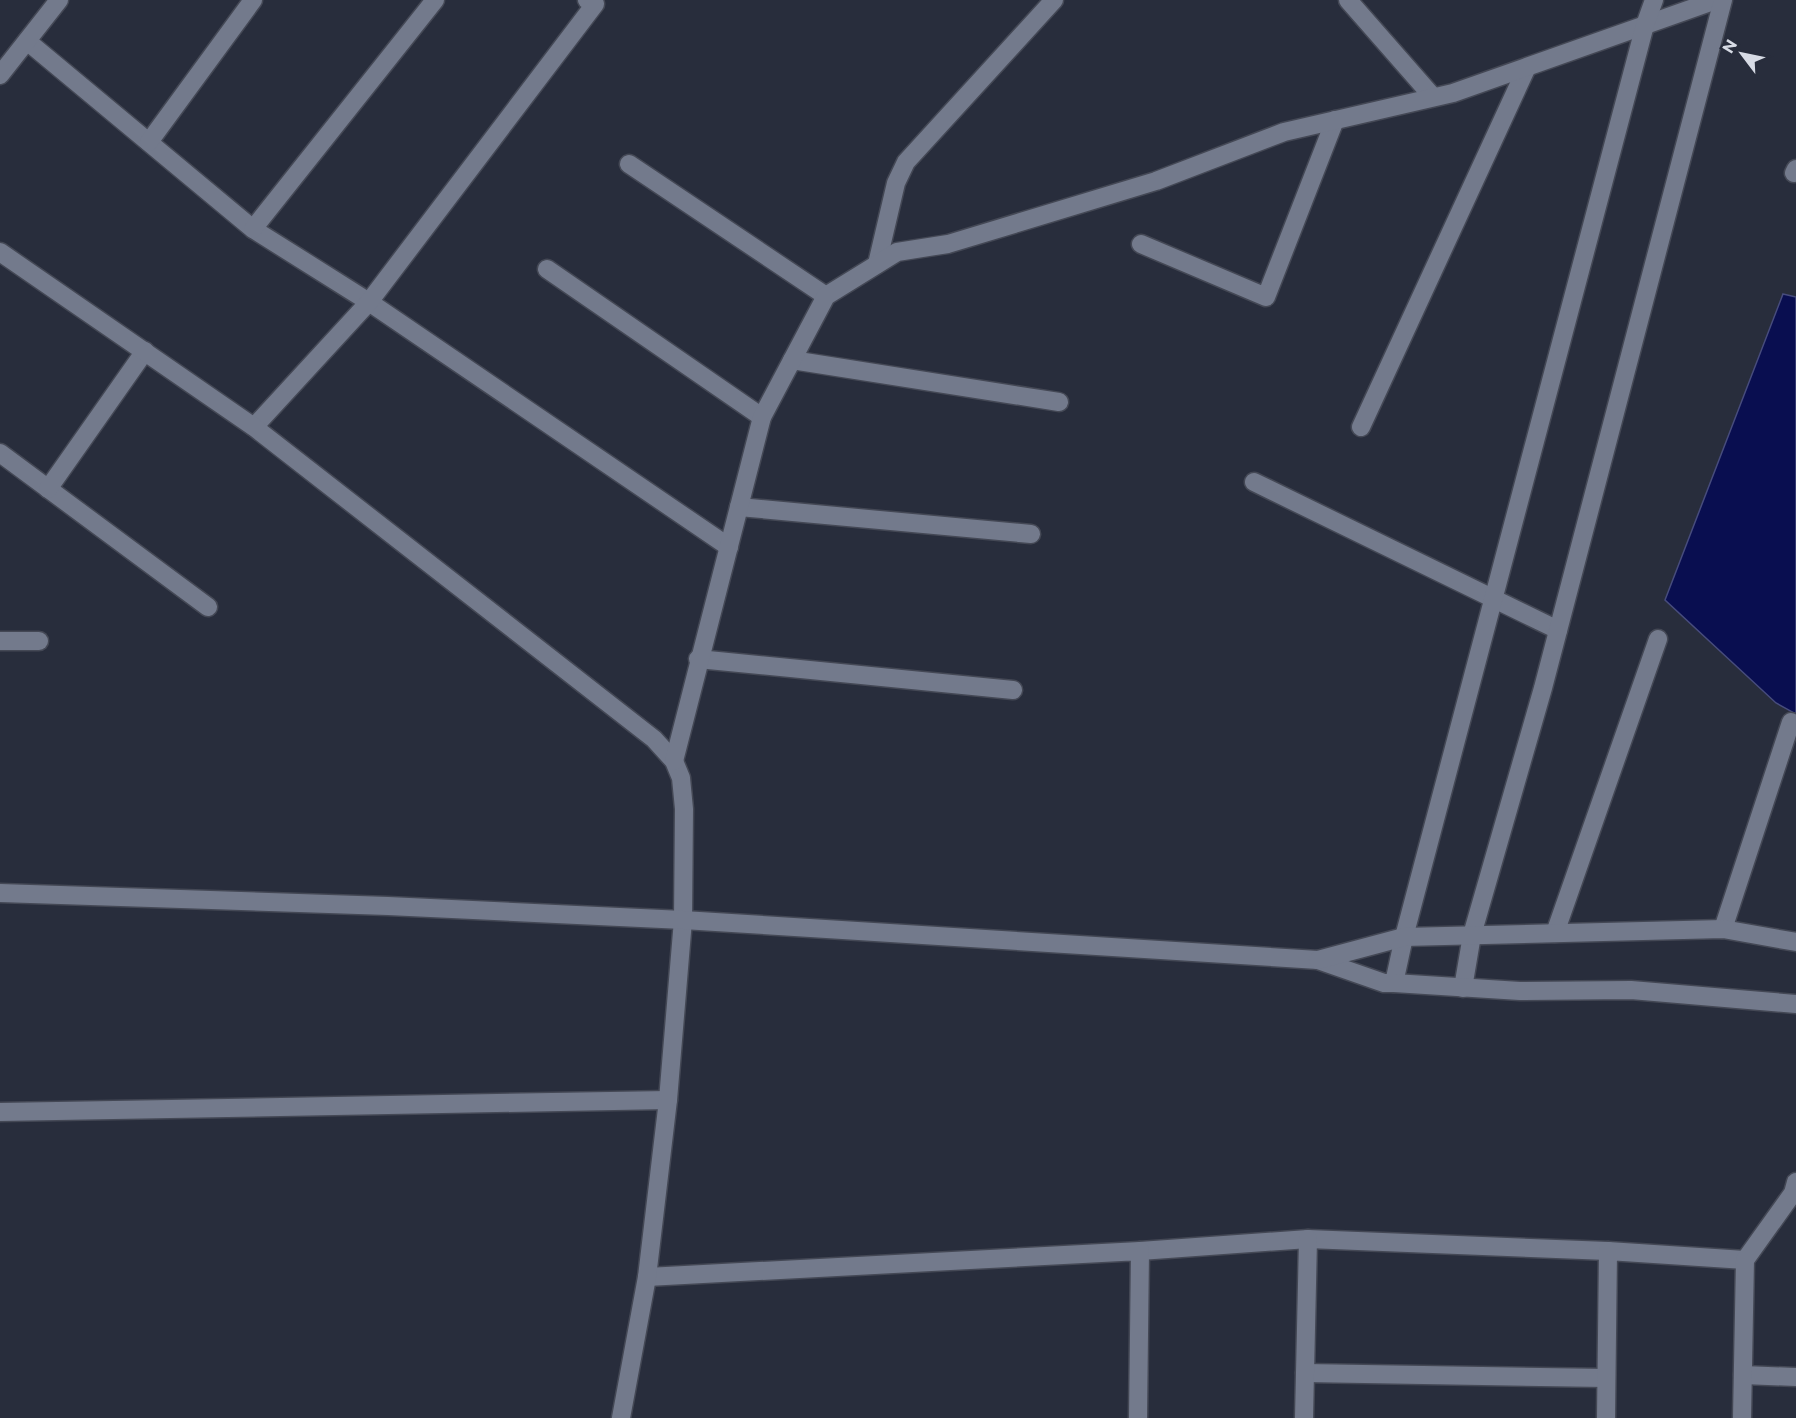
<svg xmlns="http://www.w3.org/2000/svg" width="1796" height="1418" font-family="Montserrat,sans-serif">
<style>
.water{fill:#090e50;stroke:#474c7d;stroke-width:1.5}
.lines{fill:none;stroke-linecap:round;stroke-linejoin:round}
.minor-casing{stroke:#444855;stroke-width:21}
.tertiary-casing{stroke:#444855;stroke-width:21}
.secondary-casing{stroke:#444855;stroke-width:21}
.minor{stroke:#737a8c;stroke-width:18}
.tertiary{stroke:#737a8c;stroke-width:18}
.secondary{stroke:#737a8c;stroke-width:18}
</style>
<rect width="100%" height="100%" fill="#282d3c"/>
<!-- water -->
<path class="water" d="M1783,294L1796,297V714L1776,703L1665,600Z"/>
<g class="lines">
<!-- minor casing -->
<g class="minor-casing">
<g id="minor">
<path d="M1348,0L1433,97"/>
<path d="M27,41L253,229L369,302L729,547"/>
<path d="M0,75L59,0"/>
<path d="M149,142L253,0"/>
<path d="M629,164L826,296"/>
<path d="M1794,173L1796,169"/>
<path d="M253,229L435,0"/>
<path d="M1141,244L1266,297L1335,120"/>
<path d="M877,264L896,183L906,162L1054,0"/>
<path d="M547,269L762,417"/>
<path d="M792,360L1059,402"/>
<path d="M254,427L369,302L595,4L587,0"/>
<path d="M1361,427L1527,67"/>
<path d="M0,453L208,607"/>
<path d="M1254,482L1558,630"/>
<path d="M48,489L145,351"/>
<path d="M739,507L1031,534"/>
<path d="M0,641H39"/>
<path d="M698,659L1013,690"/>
<path d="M1723,929L1791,722"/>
<path d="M1555,933L1658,639"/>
<path d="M0,1112L668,1100"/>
<path d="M1140,1251L1308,1239L1608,1251"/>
<path d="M647,1277L1140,1251L1138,1418"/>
<path d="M1305,1373L1606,1378"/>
<path d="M1743,1375L1796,1377"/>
<path d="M1304,1418L1308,1239"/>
<path d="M1606,1418L1608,1251L1745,1260"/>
<path d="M1742,1418L1745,1260L1793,1193L1796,1182"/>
</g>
</g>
<!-- tertiary casing -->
<g class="tertiary-casing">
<g id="tertiary">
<path d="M0,252L254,427L654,739L674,761L681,778L684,809L683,920L668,1100L647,1277L621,1418"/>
<path d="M674,761L762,417L826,296L897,252L948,244L1156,181L1284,132L1453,93L1716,0"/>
<path d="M1394,983L1404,937L1645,25L1654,0"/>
<path d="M1463,988L1472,935L1543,688L1723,0"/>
</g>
</g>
<!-- secondary casing -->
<g class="secondary-casing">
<g id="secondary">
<path d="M0,893L388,906L683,920L1318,960L1384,983H1394L1520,991L1631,990L1796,1004"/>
<path d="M1318,960L1404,937L1723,929L1796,942"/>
</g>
</g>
<!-- minor -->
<use href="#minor" class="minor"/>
<!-- tertiary -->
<use href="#tertiary" class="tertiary"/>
<!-- secondary -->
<use href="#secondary" class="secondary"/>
</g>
<!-- north arrow -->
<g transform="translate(1742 54) rotate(302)" stroke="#282d3c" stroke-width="4.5" paint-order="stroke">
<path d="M0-4.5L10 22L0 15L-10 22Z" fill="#d7dbe5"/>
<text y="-9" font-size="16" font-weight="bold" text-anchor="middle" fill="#d7dbe5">N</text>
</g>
</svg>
